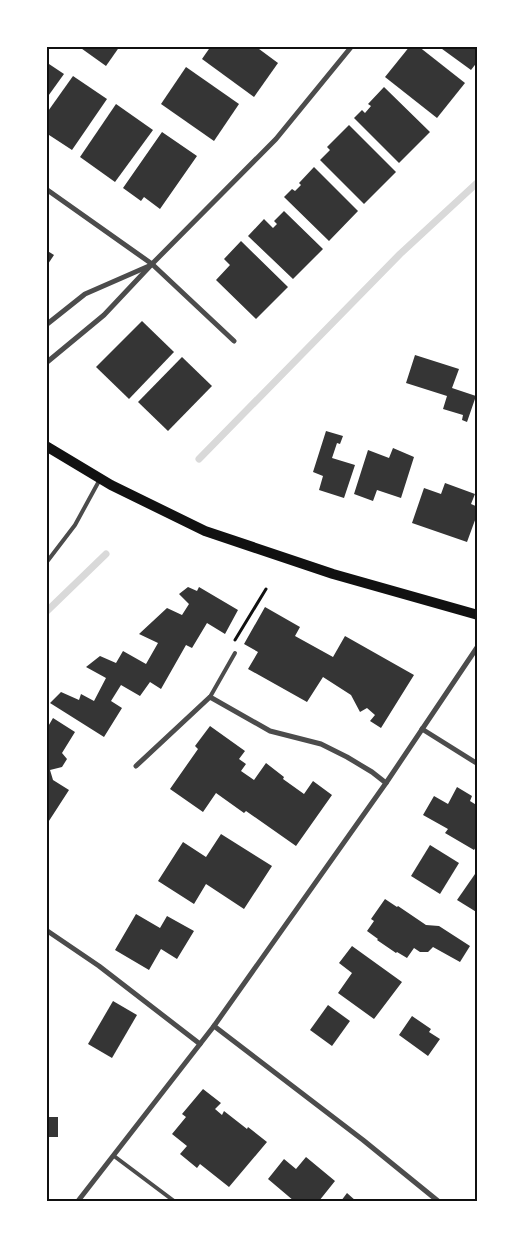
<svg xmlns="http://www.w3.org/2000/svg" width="524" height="1247" font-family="'Sofia Sans Condensed',sans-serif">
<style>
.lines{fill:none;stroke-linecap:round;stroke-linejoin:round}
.stream{stroke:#d9d9d9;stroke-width:7}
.building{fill:#353535}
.path{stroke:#111;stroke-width:3}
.service{stroke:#4c4c4c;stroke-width:4}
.minor{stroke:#4c4c4c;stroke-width:5}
.secondary{stroke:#111;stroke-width:10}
.neatline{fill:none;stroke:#111;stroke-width:2}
</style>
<rect width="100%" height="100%" fill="#fff"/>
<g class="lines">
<!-- stream -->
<g class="stream">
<path d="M199,459L400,254L478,182"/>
<path d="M46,612L106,554"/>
</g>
</g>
<!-- building -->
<g class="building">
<path d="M78,46H120L106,66Z"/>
<path d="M211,46H255L278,63L254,97L202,59Z"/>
<path d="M410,46H418L465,83L437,118L385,77Z"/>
<path d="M438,46H478V61L471,70Z"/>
<path d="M46,62L64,74L46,99Z"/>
<path d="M186,67L239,104L214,141L161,104Z"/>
<path d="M73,76L107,99L72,150L46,133V114Z"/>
<path d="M384,87L430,132L399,163L354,118L362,110L365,113L371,106L368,104Z"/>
<path d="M116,104L153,130L115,182L80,157Z"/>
<path d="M349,125L396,172L364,204L320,160L330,150L327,147Z"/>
<path d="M162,132L197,156L160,209L144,197L141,201L123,188Z"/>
<path d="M314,167L358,211L329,241L284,197L292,189L295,191L301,185L299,183Z"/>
<path d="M284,211L323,249L293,279L248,236L264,219L273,228L277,224L274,221Z"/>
<path d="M241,241L288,287L256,319L216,280L230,265L224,259Z"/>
<path d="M46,250L54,255L46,267Z"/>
<path d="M142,321L174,352L129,399L96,367Z"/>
<path d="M415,355L459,369L452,388L476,396L467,422L462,420L463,415L443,409L447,396L406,383Z"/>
<path d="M182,357L212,386L168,431L138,402Z"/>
<path d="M326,431L343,436L340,444L337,443L332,458L355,465L344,498L319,490L323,476L313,472Z"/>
<path d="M393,448L414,457L401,498L377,490L373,501L354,494L368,450L389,458Z"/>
<path d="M445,483L475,494L471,504L478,507V512L467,542L412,523L424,488L441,494Z"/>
<path d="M188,587L197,591L199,587L238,610L225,634L207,623L192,648L186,645L161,689L150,682L140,696L121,685L111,701L122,708L104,737L50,703L61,692L79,700L81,694L94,701L106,678L86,667L100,656L116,663L123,651L146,664L158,643L139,634L167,608L182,615L189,604L179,594Z"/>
<path d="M265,607L300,627L295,636L333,657L345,636L414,675L381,728L370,721L375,715L367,708L360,712L351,695L323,677L307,702L248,669L258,652L244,644Z"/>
<path d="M53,718L75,732L62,753L67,759L62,767L50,770L53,780L69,790L47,824L46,823V730Z"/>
<path d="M210,726L245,751L239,759L246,764L241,771L254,780L266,763L284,777L283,779L304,794L313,781L332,795L296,846L246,811L244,813L216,793L203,812L170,789L198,749L195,746Z"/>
<path d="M457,787L472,796L470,801L478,806V844L474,850L445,833L448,829L423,815L434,796L448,804Z"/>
<path d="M221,834L272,866L244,909L206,884L194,904L158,881L183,842L206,857Z"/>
<path d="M430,845L459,863L440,894L411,876Z"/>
<path d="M475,874L478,876V913L457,900Z"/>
<path d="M385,899L397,907L398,906L426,925L439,926L470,946L460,962L433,947L428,952H420L414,948L407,958L397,952L396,953L377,940L378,939L367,931L374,921L371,919Z"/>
<path d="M136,914L160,928L167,916L194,931L177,959L161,949L149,970L115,950Z"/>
<path d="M352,946L402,982L374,1019L338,993L352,973L339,963Z"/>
<path d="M113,1001L137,1015L112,1058L88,1044Z"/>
<path d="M328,1005L350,1021L332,1046L310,1030Z"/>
<path d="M412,1016L431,1029L429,1032L440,1039L428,1056L399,1035Z"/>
<path d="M203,1089L221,1103L215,1109L222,1115L224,1111L247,1129L248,1127L267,1142L229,1187L200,1164L197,1168L180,1154L187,1146L172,1134L186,1117L182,1114Z"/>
<rect x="46" y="1117" width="12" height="20"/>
<path d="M306,1157L335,1181L319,1201H294L268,1179L284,1159L296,1169Z"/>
<path d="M347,1193L356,1201H341Z"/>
</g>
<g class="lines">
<!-- path -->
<path class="path" d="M235,640L266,589"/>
<!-- service -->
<g class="service">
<path d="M46,563L75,525L99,481"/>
<path d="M210,697L235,653"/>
<path d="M114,1156L174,1201"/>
</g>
<!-- minor -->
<g class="minor">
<path d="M46,189L152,264L234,341"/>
<path d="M46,325L85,294L149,266"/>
<path d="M46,363L104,315L152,264L276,139L352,46"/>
<path d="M422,729L478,764"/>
<path d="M136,766L210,697L270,731L321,744L347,757L372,772L386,783"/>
<path d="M46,930L99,966L200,1044"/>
<path d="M214,1026L363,1140L438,1201"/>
<path d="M78,1201L214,1026L386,783L478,646"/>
</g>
<!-- secondary -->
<path class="secondary" d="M46,446L111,485L205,531L333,574L478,615"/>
</g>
<!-- border -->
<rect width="524" height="1247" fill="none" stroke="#ffffff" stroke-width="95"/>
<rect x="48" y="48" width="428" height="1152" class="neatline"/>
</svg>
